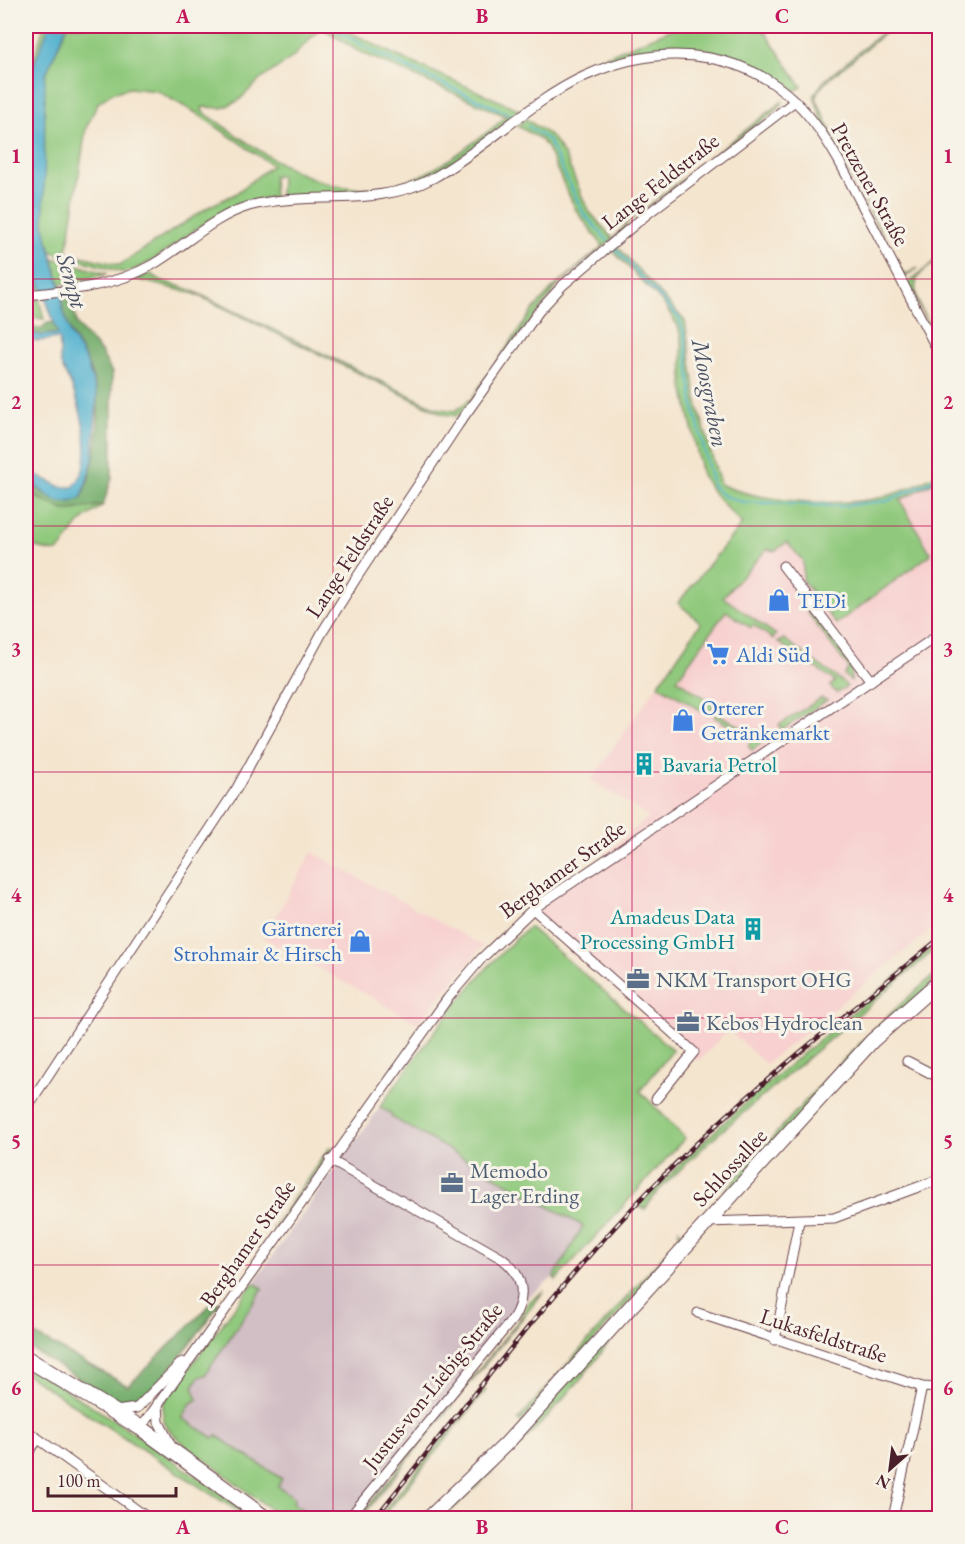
<svg xmlns="http://www.w3.org/2000/svg" width="965" height="1544" font-family="'EB Garamond',serif">
<style>
.built{fill:#f7d0cf}
.industrial{fill:#d2bec5}
.green{fill:#90c97d;stroke:#6d7454;stroke-width:1.5;fill-rule:evenodd}
.forest{fill:#74ad6c;stroke:#5f664c;stroke-width:1.5}
.water{fill:#50b0cf;stroke:#4d687d;stroke-width:1.5}
.lines{fill:none;stroke-linecap:round;stroke-linejoin:round}
.stream{stroke:#50b0cf;stroke-width:2}
.street-casing{stroke:#643d44;stroke-width:11}
.secondary-casing{stroke:#643d44;stroke-width:16}
.primary-casing{stroke:#643d44;stroke-width:17}
.street{stroke:#fff;stroke-width:9}
.secondary{stroke:#fff;stroke-width:14}
.primary{stroke:#fff;stroke-width:15}
.rail-casing{stroke:#4a1f2b;stroke-width:4.5}
.rail{stroke:#f7f3e8;stroke-width:2;stroke-dasharray:7;stroke-linecap:butt}
.grid{fill:none;stroke:#c2185b;stroke-width:1.5;stroke-opacity:0.55}
.labels{text-anchor:middle;stroke-width:6;stroke-linejoin:round;paint-order:stroke}
.street-label{font-size:22px;fill:#4a1f2b;stroke:#f7f3e8}
.shop-label{font-size:22px;fill:#366cbe;stroke:#f7f3e8;text-anchor:start}
.culture-label{font-size:22px;fill:#0d838f;stroke:#f7f3e8;text-anchor:start}
.service-label{font-size:22px;fill:#4e5e75;stroke:#f7f3e8;text-anchor:start}
.water-label{font-size:24px;font-style:italic;fill:#4c5264;stroke:#f7f3e8}
.neatline{fill:none;stroke:#c2185b;stroke-width:2}
.grid-label{font-size:20px;text-anchor:middle;font-weight:bold;fill:#c2185b}
</style>
<rect width="100%" height="100%" fill="#f7f3e8"/>
<filter id="ink" filterUnits="userSpaceOnUse"><feTurbulence type="fractalNoise" baseFrequency=".0167" numOctaves="2"/><feDisplacementMap in="SourceGraphic" scale="12" xChannelSelector="R" yChannelSelector="G"/><feConvolveMatrix kernelMatrix="1 2 1 2 8 2 1 2 1" color-interpolation-filters="sRGB"/></filter>
<filter id="wash" filterUnits="userSpaceOnUse"><feTurbulence type="fractalNoise" baseFrequency=".008" numOctaves="4" result="noise"/><feDisplacementMap in="SourceGraphic" scale="24" xChannelSelector="R" yChannelSelector="G"/><feGaussianBlur stdDeviation="1.35" result="paint"/><feColorMatrix in="noise" values="0 0 0 0 0 0 0 0 0 0 0 0 0 0 0 0 0 1.4 0 .05"/><feComposite in="paint" operator="in"/></filter>
<g filter="url(#wash)">
<rect width="100%" height="100%" fill="#f4e5cf"/>
<!-- built -->
<g class="built">
<path d="M939,475V923L766,1064L728,1030L699,1061L530,918L649,817L591,780L701,623L678,603L760,503L841,506L887,501Z"/>
<path d="M312,852L483,946L418,1023L264,938Z"/>
</g>
<!-- industrial -->
<path class="industrial" d="M380,1107L393,1114L391,1117L583,1226L554,1277L528,1297L347,1518H282L172,1434L163,1408Z"/>
<!-- green -->
<g class="green">
<path d="M44,26H49L33,67L27,116L31,246L43,288L26,291V246H28L26,234V82Z"/>
<path d="M67,26H338L391,53L518,109L512,119L454,161L413,184L377,193L280,196L281,176H273L274,197C250,201 226,209 205,223C184,236 145,273 121,272L67,256V253L120,265L210,206L235,194L272,165L196,113L157,91L129,88L112,93L98,103L86,128L67,252L63,250L60,255L49,250L44,226V89L45,76ZM321,27L358,51L506,116C493,130 474,141 459,153C357,226 290,173 202,111L203,107L222,108L238,101L260,80L293,57Z"/>
<path d="M680,26H761L802,87L794,91C721,32 641,38 563,80L589,63Z"/>
<path d="M890,26H893L827,81L819,90L816,98L838,148L899,267L905,275L918,268L904,278L822,120L814,95L824,81Z"/>
<path d="M783,101L780,107L628,222L623,231L559,284L461,413L456,416L443,414L195,294L135,279L151,274L162,281L191,290L436,408L455,411L472,398L533,310L553,288L603,246L576,210L546,146L539,138L517,126L526,119L551,136L565,156L588,210L613,239L628,222Z"/>
<path d="M617,246L685,321L697,403L720,484C758,502 838,507 879,498C901,493 920,483 939,473V479L900,500L931,554L836,624L803,581V561L787,542L775,551L767,549L723,597L776,635L773,639L753,625L751,628L726,611L677,679L714,705L709,715L658,685L701,623L678,603L742,524L714,494L702,475L683,386L682,341L678,326L664,304L612,250Z"/>
<path d="M939,257C935,265 924,268 919,276C908,291 927,326 939,335V341L935,339L908,284Z"/>
<path d="M53,258L107,274L60,284Z"/>
<path d="M39,299L44,319L26,316V300Z"/>
<path d="M39,498C58,510 82,510 103,505C95,512 84,517 77,526C56,554 64,558 26,543V499Z"/>
<path d="M810,610L852,666L851,681L844,675L849,668L807,612Z"/>
<path d="M784,639L840,680L847,686L837,693L830,686L835,681L778,642Z"/>
<path d="M821,698L827,700L782,730L779,725Z"/>
<path d="M716,713L756,735L760,730L768,738L752,750L748,746L752,739L714,717Z"/>
<path d="M529,927L673,1050L640,1091L685,1138L556,1280L554,1277L583,1226L391,1117L392,1114L380,1107C426,1043 469,979 529,927Z"/>
<path d="M939,942V946L710,1141L658,1191L645,1209L639,1206C731,1108 836,1026 939,942Z"/>
<path d="M939,971V975L692,1231L688,1232C770,1143 845,1048 939,971Z"/>
<path d="M330,1147L332,1149L275,1229L273,1228Z"/>
<path d="M679,1230L685,1239L521,1422L518,1420L679,1238Z"/>
<path d="M253,1283L263,1288L205,1375L199,1377L193,1387L198,1399L191,1403L182,1418L214,1438L217,1436L282,1479L278,1486L295,1498L293,1503L315,1518H282L183,1443C169,1431 159,1422 164,1402Z"/>
<path d="M544,1291L361,1518H358L519,1320L529,1302Z"/>
<path d="M626,1318C576,1394 509,1457 443,1518H437L483,1476Z"/>
<path d="M26,1365L128,1429L256,1518H248L26,1374Z"/>
<path d="M484,1388L486,1390L382,1518H378Z"/>
</g>
<!-- forest -->
<g class="forest">
<path d="M71,298L77,325L101,352L112,373V478L103,505L66,511L39,498L26,499V479L39,489L82,497C99,456 106,400 85,358C76,340 61,322 62,299Z"/>
<path d="M54,322L58,334L40,335L26,332L27,327L42,328L47,323Z"/>
<path d="M214,1301L220,1302C203,1327 155,1396 128,1405L116,1402L26,1346V1330L128,1386Z"/>
</g>
<!-- water -->
<path class="water" d="M49,26H67L45,76L44,226L62,292V306L71,335L86,360L97,395L93,460L82,497C57,513 45,491 26,479V470L61,487H73C96,464 83,414 72,387C69,379 62,370 60,361C59,354 61,346 59,338L38,341L26,339V332L40,335L58,334L38,277L28,228L27,116L33,67Z"/>
<g class="lines">
<!-- stream -->
<g class="stream">
<path d="M329,26L376,53L509,114"/>
<path d="M528,126L548,140L584,214L608,241"/>
<path d="M612,245L679,318L685,337L693,404L713,486L722,495L742,502L841,506L887,501L940,477"/>
</g>
</g>
</g>
<g filter="url(#ink)">
<g class="lines">
<!-- street casing -->
<g class="street-casing">
<g id="street">
<path d="M26,295C67,291 115,286 152,265C185,246 212,217 249,206C310,190 376,209 433,178C485,149 532,100 585,76C666,39 759,49 815,124C837,153 852,187 869,218C893,264 916,309 940,355"/>
<path d="M783,566L871,681"/>
<path d="M533,909L694,1052L656,1099"/>
<path d="M907,1061L940,1078"/>
<path d="M26,1109L237,788L323,631L355,580L458,425L539,311L563,285L646,215L795,101"/>
<path d="M330,1160L501,1258C524,1274 527,1297 512,1320L349,1518"/>
<path d="M707,1222L834,1218L940,1179"/>
<path d="M698,1313L922,1387L940,1388"/>
<path d="M775,1340L799,1221"/>
<path d="M158,1403L159,1422L171,1446"/>
<path d="M116,1411L137,1408L182,1362"/>
<path d="M141,1428L448,998L481,959L533,909L940,634"/>
<path d="M26,1430L148,1518"/>
<path d="M26,1456L38,1439"/>
<path d="M893,1518L922,1387"/>
</g>
</g>
<!-- secondary casing -->
<g class="secondary-casing">
<path id="secondary" d="M429,1518L507,1443L872,1041L940,981"/>
</g>
<!-- primary casing -->
<g class="primary-casing">
<path id="primary" d="M26,1358L141,1428L265,1518"/>
</g>
<!-- street -->
<use href="#street" class="street"/>
<!-- secondary -->
<use href="#secondary" class="secondary"/>
<!-- primary -->
<use href="#primary" class="primary"/>
<!-- rail casing -->
<g class="rail-casing">
<path id="rail" d="M375,1518C468,1402 559,1282 664,1175C750,1089 846,1015 940,938"/>
</g>
<!-- rail -->
<use href="#rail" class="rail"/>
</g>
</g>
<!-- grid -->
<path class="grid" d="M333,26V1518M632,26V1518M26,279H940M26,526H940M26,772H940M26,1018H940M26,1265H940"/>
<!-- icons -->
<defs>
<g id="shop-bare" transform="scale(1.8)"><path d="M-5-2.5h2.3a2.7 3.5 0 0 1 5.4 0H5L5.5 6h-11ZM-1.5-2.5h3a1.5 2.3 0 0 0-3 0Z" fill="#3f7fe0" stroke="#f7f3e8" stroke-width="2.5" paint-order="stroke"/></g>
<g id="supermarket-bare" transform="scale(1.8)"><path d="M-6-5.5h2.5l.6 2H6L4.5 2H-2.5L-4.4-4H-6ZM-1.5 3.2a1.3 1.3 0 1 0 .1 0ZM3 3.2a1.3 1.3 0 1 0 .1 0Z" fill="#3f7fe0" stroke="#f7f3e8" stroke-width="2.5" paint-order="stroke"/></g>
<g id="building-bare" transform="scale(1.8)"><path d="M-4-6H4V6H1V3H-1V6H-4ZM-2.5-4.3h1.7v1.8h-1.7ZM.8-4.3h1.7v1.8H.8ZM-2.5-1h1.7V.8h-1.7ZM.8-1h1.7V.8H.8Z" fill="#0f9aa8" stroke="#f7f3e8" stroke-width="2.5" paint-order="stroke"/></g>
<g id="office-bare" transform="scale(1.8)"><path d="M-6-3h4V-5.5h4V-3h4V5H-6ZM-1-4.5V-3h2v-1.5ZM-6 0V1H6V0Z" fill="#5c6f8a" stroke="#f7f3e8" stroke-width="2.5" paint-order="stroke"/></g>
</defs>
<g fill-rule="evenodd">
<use href="#shop-bare" x="779" y="600"/>
<use href="#supermarket-bare" x="718" y="654"/>
<use href="#shop-bare" x="683" y="720"/>
<use href="#building-bare" x="644" y="764"/>
<use href="#building-bare" x="753" y="929"/>
<use href="#shop-bare" x="360" y="941"/>
<use href="#office-bare" x="638" y="979"/>
<use href="#office-bare" x="688" y="1022"/>
<use href="#office-bare" x="452" y="1183"/>
</g>
<g class="labels">
<!-- street labels -->
<g class="street-label">
<text transform="translate(660 181) rotate(-38)" y="8">Lange Feldstraße</text>
<text transform="translate(871 184) rotate(61)" y="8">Pretzener Straße</text>
<text transform="translate(349 556) rotate(-57)" y="8">Lange Feldstraße</text>
<text transform="translate(562 869) rotate(-36)" y="8">Berghamer Straße</text>
<text transform="translate(729 1167) rotate(-47)" y="8">Schlossallee</text>
<text transform="translate(247 1243) rotate(-55)" y="8">Berghamer Straße</text>
<text transform="translate(824 1335) rotate(18)" y="8">Lukasfeldstraße</text>
<text transform="translate(432 1386) rotate(-51)" y="8">Justus-von-Liebig-Straße</text>
</g>
<!-- shop labels -->
<g class="shop-label">
<text x="797" y="608">TEDi</text>
<text x="736" y="662">Aldi Süd</text>
<text x="701" y="715">Orterer<tspan x="701" dy="25">Getränkemarkt</tspan></text>
<text x="342" y="936" text-anchor="end">Gärtnerei<tspan x="342" dy="25">Strohmair &amp; Hirsch</tspan></text>
</g>
<!-- culture labels -->
<g class="culture-label">
<text x="662" y="772">Bavaria Petrol</text>
<text x="735" y="924" text-anchor="end">Amadeus Data<tspan x="735" dy="25">Processing GmbH</tspan></text>
</g>
<!-- service labels -->
<g class="service-label">
<text x="656" y="987">NKM Transport OHG</text>
<text x="706" y="1030">Kebos Hydroclean</text>
<text x="470" y="1178">Memodo<tspan x="470" dy="25">Lager Erding</tspan></text>
</g>
<!-- water labels -->
<g class="water-label">
<text transform="translate(72 281) rotate(74)" y="8">Sempt</text>
<text transform="translate(710 393) rotate(79)" y="8">Moosgraben</text>
</g>
</g>
<!-- margin -->
<rect width="965" height="1544" fill="none" stroke="#f7f3e8" stroke-width="66"/>
<!-- north arrow -->
<g transform="translate(890 1469) rotate(208)" stroke="#f7f3e8" stroke-width="4.5" paint-order="stroke">
<path d="M0-4.5L10 22L0 15L-10 22Z" fill="#4a1f2b"/>
<text y="-9" font-size="16" font-weight="bold" text-anchor="middle" fill="#4a1f2b">N</text>
</g>
<!-- scale -->
<path d="M48 1487v9h128v-9" fill="none" stroke="#4a1f2b" stroke-width="3"/>
<text x="57" y="1487" font-size="18" fill="#4a1f2b" stroke="#f7f3e8" stroke-width="4.5" paint-order="stroke">100 m</text>
<rect x="33" y="33" width="899" height="1478" class="neatline"/>
<g class="grid-label">
<text x="183" y="23">A</text>
<text x="482" y="23">B</text>
<text x="782" y="23">C</text>
<text x="16" y="163">1</text>
<text x="948" y="163">1</text>
<text x="16" y="409">2</text>
<text x="948" y="409">2</text>
<text x="16" y="656">3</text>
<text x="948" y="656">3</text>
<text x="16" y="902">4</text>
<text x="948" y="902">4</text>
<text x="16" y="1148">5</text>
<text x="948" y="1148">5</text>
<text x="16" y="1395">6</text>
<text x="948" y="1395">6</text>
<text x="183" y="1534">A</text>
<text x="482" y="1534">B</text>
<text x="782" y="1534">C</text>
</g>
</svg>
